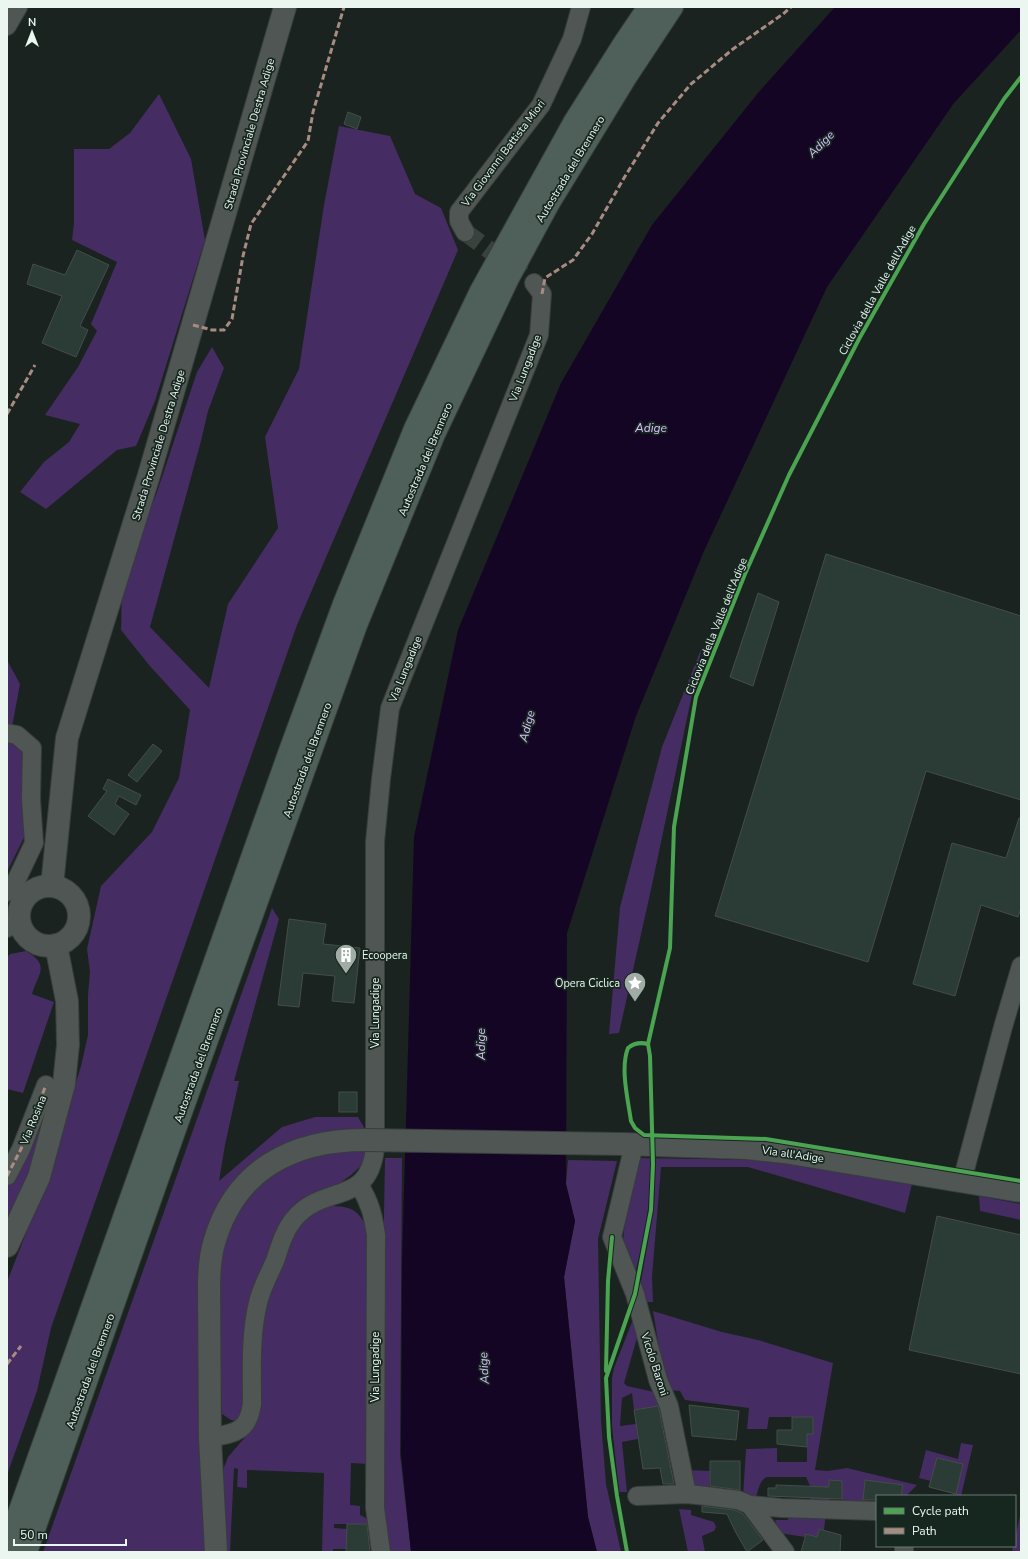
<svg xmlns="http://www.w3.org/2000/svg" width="1028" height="1559" font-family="'Nunito Sans',sans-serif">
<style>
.green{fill:#452c62}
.water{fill:#150525}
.building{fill:#2b3b35;stroke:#454d49}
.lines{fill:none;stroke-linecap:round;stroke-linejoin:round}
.street-tunnel{stroke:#39433e;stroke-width:18;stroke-dasharray:18 9;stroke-linecap:butt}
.street-casing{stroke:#373e3b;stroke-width:20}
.secondary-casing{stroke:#373e3b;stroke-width:24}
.highway-casing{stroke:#373e3b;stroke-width:24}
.street{stroke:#505653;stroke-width:18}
.secondary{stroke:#505653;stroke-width:22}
.highway{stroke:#4f5f59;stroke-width:22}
.secondary-bridge-casing{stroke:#373e3b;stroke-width:24;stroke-linecap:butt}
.secondary-bridge{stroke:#505653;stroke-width:22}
.quiet{stroke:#a88b81;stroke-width:3;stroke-dasharray:6 3;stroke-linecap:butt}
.cycleway-casing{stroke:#16271f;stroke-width:6}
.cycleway{stroke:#4ca352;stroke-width:4}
.labels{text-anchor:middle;stroke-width:3.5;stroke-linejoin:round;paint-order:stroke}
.street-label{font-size:11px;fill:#ebf6f0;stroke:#16271f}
.poi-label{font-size:11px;fill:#ebf6f0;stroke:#16271f;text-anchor:start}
.water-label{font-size:12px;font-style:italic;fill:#dabeff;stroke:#16271f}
</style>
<rect width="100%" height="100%" fill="#1a231f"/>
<!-- green -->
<g class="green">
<path d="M159,94L191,159L205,240L155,401L136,446L117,450L46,509L20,492L44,462L69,442L80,424L45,415L78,367L97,331L91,324L117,262L72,240L74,223V149H109L130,133Z"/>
<path d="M339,126L390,136L415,194L441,208L458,250L297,625L51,1328L37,1391L7,1475V1282L42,1192L81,1066L88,1035V995L90,972L87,949L101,886L152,832L179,778L190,710L149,665L121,630L122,584L157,492L197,372L212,347L224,368L208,411L201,441L150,627L209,688L228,604L278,528L265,437L299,369L324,205Z"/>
<path d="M702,647L652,885L619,1033L609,1034L620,907L662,747Z"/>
<path d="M7,660L20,684L12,727L39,748L32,821L7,872Z"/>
<path d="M272,908L279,919L234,1081H239L225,1145L219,1181L282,1127L315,1117H358L365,1129C323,1132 281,1137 249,1167C237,1178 229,1194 219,1206L208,1552H43Z"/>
<path d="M26,951C51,966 38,973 32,994L54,1002L23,1093L7,1089V958L10,954Z"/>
<path d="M32,1128L44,1131L33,1165L7,1226V1180Z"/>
<path d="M334,1149H369L364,1163L351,1175L340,1183L326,1190L278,1232L245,1414L236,1421L231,1420L222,1414L218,1270L223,1245L233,1217L258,1184L290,1163Z"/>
<path d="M385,1158H402L400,1454L411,1552H387C378,1421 383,1289 385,1158Z"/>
<path d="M641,1158L770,1160L912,1184L905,1213L748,1167H661L652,1277L653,1302H644L639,1292L654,1207L655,1164H651C651,1205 644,1239 634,1278L623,1241L626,1211Z"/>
<path d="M568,1160L617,1161L598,1239L601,1421L606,1484L621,1552H597L588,1517L564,1277L575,1221L566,1184Z"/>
<path d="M979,1196L1021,1204V1220L980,1211Z"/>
<path d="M329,1206C353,1206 359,1210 369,1233L368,1464L351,1463L350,1505L360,1506V1515L366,1518L369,1524H334V1528L347,1529V1549H333V1552H322L324,1473L247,1470V1488L237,1487L238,1469L234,1468L230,1552H226L223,1476L224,1467L228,1457L247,1435L256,1420L262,1316L292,1235L310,1212Z"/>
<path d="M653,1311L722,1332L758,1340L833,1363L815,1470L828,1471L847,1468L917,1485L906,1496H901L902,1485L865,1480L863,1501L860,1506H842V1481H829V1505L810,1502V1486L806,1477H767C759,1480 758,1492 755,1500L743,1497L746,1449L777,1448V1462H807V1434H813V1417H769L767,1429H747L749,1408L685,1400L680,1391L666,1390Z"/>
<path d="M632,1322H634L638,1333L637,1338L624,1383L627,1386L654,1392L666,1405L634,1410L632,1393L622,1398L620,1426L636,1424L638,1439L622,1442L627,1492H619L612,1426V1378L614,1368Z"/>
<path d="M961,1443L973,1445L961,1496H955L963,1464L937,1458L931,1481L919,1478L926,1450L958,1459Z"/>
<path d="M687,1470L710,1471L709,1492L695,1486Z"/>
<path d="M679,1509L691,1510V1515L714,1522L716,1527L714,1531L702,1536L705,1552H688Z"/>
<path d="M788,1510L826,1512L824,1530L819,1529L817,1537L806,1534L805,1537L779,1533L775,1520H788Z"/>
<path d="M1021,1511V1552H1012L1013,1546H1015V1539Z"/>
</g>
<!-- water -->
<path class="water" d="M835,7H1021V30L954,103L827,287L704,551L636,716L567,933L566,1184L575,1221L564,1277L588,1517L597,1552H411L401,1454L402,1263L414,837L458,630L561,383L652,225L758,93Z"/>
<!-- building -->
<g class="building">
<path d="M348,112L361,117L357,129L344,124Z"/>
<path d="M77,250L109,265L80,326L88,330L76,357L42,343L62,296L27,284L33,264L65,275Z"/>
<path d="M826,554L1021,616V800L926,771L868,962L715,916Z"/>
<path d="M758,593L779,602L753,686L730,677Z"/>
<path d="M153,744L162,751L137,782L128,775Z"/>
<path d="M108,779L141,795L136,805L119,796L115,804L129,814L114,835L88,816L107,791L103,789Z"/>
<path d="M1019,818H1021V908L1018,917L981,905L955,996L913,984L952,843L1006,858Z"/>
<path d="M289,919L326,924L323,944L360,948L354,1003L332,1001L335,976L303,973L299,1007L278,1005Z"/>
<rect x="339" y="1092" width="18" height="20"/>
<path d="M937,1216L1021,1235V1374L909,1350Z"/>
<path d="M689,1405L739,1411L736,1440L692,1436Z"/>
<path d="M658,1406L659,1409L674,1484H663L660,1468L643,1469L634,1410Z"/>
<path d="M792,1417H813V1434H807V1447L777,1444V1430H792Z"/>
<path d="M937,1458L963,1464L956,1494L929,1487Z"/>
<path d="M710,1461H740V1490L710,1486Z"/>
<path d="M829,1480L842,1481V1499L768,1496V1488H776V1485L829,1487Z"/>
<path d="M865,1480L903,1485L901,1496H877V1500H863Z"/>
<path d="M702,1506L735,1510L743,1514L763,1540L747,1552L735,1531L727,1514L702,1512Z"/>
<path d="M347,1524H367L370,1552H346Z"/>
<path d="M819,1529L841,1535L840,1552H801L806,1534L817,1537Z"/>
</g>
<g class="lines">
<!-- street-tunnel -->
<path class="street-tunnel" d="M465,232L534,283"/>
<!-- street casing -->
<g class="street-casing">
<g id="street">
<path d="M7,26L18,7"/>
<path d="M465,232L459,221V212L541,105L572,39L581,7"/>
<path d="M7,733L17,735L32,748L31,799L34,843L15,883L7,892"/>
<path d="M7,928L18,919"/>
<path d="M375,1129V842L381,779L390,708L539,335L542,294L534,283"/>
<path d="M633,1144V1149L612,1237L635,1294L658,1380L669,1406L687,1494"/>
<path d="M7,1176L21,1149L46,1085"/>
<path d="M962,1181L1003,1027L1021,966"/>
<path d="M359,1185C370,1202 373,1215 376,1235L375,1508L381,1552"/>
<path d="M210,1438C235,1433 248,1432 252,1404C252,1371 250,1335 258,1303C261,1289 269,1274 275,1261C280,1246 284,1231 294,1219C324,1183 369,1207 375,1148"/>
<path d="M637,1496L687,1494L706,1496L738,1500L750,1505L785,1552"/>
<path d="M750,1505L781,1508L877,1511"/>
<path d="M904,1546V1552"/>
</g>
</g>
<!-- secondary casing -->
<g class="secondary-casing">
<g id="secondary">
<path d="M52,886L67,738L149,475L285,7"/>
<circle cx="49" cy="916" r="30"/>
<path d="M622,1144L747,1148L784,1152L1021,1191"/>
<path d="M7,1246L39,1177L64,1084L68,1045L67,1001L56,945"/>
<path d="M216,1552L210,1438L209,1288C209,1273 210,1257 214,1243C235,1169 293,1140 365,1140"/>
</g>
</g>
<!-- highway casing -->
<g class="highway-casing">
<g id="highway">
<path d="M7,1547L290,751L344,604L415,429L481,291L574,123L624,44L649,7"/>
<path d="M26,1552L176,1126L356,625L434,434L508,278L548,204L625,78L672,7"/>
</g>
</g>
<!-- street -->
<use href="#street" class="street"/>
<!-- secondary -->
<use href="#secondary" class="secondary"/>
<!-- highway -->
<use href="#highway" class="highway"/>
<!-- secondary-bridge casing -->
<g class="secondary-bridge-casing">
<path id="secondary-bridge" d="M365,1140L622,1144"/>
</g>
<!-- secondary-bridge -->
<use href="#secondary-bridge" class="secondary-bridge"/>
<!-- quiet -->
<g class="quiet">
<path d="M542,294L545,278L573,260L592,234L624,178L658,123L691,84L733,49L783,14L791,7"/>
<path d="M193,325L212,330H224L232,319L243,256L251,224L308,141L313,112L344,7"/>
<path d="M7,414L35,365"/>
<path d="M7,1176L21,1149L46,1085"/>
<path d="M7,1364L21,1346"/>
</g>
<!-- cycleway casing -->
<g class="cycleway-casing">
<g id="cycleway">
<path d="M648,1044C640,1042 634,1043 628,1048C620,1068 628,1100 631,1121L635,1128L644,1135L766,1139L1021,1181"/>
<path d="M606,1371L608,1281L612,1237"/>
<path d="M627,1552L617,1496L609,1437L606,1378L635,1294L651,1210L653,1164L650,1056L648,1044L670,948L674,827L696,697L745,574L789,475L859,339L924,224L1004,99L1021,77"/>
</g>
</g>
<!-- cycleway -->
<use href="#cycleway" class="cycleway"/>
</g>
<!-- icons -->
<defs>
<g id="building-pin" transform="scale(1.15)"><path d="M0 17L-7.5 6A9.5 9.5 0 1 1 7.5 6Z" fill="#a2aca7" stroke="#16271f"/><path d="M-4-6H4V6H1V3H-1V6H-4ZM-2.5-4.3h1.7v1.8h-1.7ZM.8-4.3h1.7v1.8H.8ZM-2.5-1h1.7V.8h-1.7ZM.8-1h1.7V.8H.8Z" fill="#fff"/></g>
<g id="sight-pin" transform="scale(1.15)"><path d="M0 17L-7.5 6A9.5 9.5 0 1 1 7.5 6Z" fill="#a2aca7" stroke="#16271f"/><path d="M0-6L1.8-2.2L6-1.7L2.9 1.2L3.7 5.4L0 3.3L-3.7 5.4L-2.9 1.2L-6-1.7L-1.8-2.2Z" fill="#fff"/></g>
</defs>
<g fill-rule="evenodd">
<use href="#building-pin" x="346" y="955"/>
<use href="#sight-pin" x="635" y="983"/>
</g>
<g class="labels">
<!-- street labels -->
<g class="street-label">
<text transform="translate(249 134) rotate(-74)" y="4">Strada Provinciale Destra Adige</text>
<text transform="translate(503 153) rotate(-53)" y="4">Via Giovanni Battista Miori</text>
<text transform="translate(570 169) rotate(-59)" y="4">Autostrada del Brennero</text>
<text transform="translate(877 290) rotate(-61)" y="4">Ciclovia della Valle dell'Adige</text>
<text transform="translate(525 368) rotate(-69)" y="4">Via Lungadige</text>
<text transform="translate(158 445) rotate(-73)" y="4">Strada Provinciale Destra Adige</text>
<text transform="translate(425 459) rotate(-67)" y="4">Autostrada del Brennero</text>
<text transform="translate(716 626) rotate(-68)" y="4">Ciclovia della Valle dell'Adige</text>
<text transform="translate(405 669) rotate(-68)" y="4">Via Lungadige</text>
<text transform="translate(307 760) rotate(-70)" y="4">Autostrada del Brennero</text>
<text transform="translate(375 1013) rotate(-90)" y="4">Via Lungadige</text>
<text transform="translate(198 1065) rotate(-70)" y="4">Autostrada del Brennero</text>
<text transform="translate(33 1120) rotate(-68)" y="4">Via Rosina</text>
<text transform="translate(793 1154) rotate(8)" y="4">Via all'Adige</text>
<text transform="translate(655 1364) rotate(72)" y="4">Vicolo Baroni</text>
<text transform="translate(375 1367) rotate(-90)" y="4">Via Lungadige</text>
<text transform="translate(90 1371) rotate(-70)" y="4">Autostrada del Brennero</text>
</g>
<!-- poi labels -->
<g class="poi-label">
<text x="362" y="959">Ecoopera</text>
<text x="620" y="987" text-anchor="end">Opera Ciclica</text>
</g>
<!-- water labels -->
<g class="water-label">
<text transform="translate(821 144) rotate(-45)" y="4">Adige</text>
<text x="651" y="432">Adige</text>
<text transform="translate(527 726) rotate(-75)" y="4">Adige</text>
<text transform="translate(481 1044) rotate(-90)" y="4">Adige</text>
<text transform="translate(484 1368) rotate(-93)" y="4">Adige</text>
</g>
</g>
<!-- border -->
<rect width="1028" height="1559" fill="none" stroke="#ebf6f0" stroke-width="16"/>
<!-- legend -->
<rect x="876" y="1495" width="140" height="52" fill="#16271f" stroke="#6b7a73"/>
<rect x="884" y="1508" width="20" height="6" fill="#4ca352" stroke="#6b7a73"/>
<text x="912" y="1515" font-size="12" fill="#ebf6f0">Cycle path</text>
<rect x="884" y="1528" width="20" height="6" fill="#a88b81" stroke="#6b7a73"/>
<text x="912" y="1535" font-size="12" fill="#ebf6f0">Path</text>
<!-- north arrow -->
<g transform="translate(32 32)" stroke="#16271f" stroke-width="3" paint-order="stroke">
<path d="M0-3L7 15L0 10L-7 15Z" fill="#ebf6f0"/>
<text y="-6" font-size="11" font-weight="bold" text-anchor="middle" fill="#ebf6f0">N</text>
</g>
<!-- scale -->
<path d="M14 1539v6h112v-6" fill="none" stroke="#ebf6f0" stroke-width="2"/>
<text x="20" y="1539" font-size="12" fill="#ebf6f0" stroke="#16271f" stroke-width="3" paint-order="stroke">50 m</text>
</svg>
